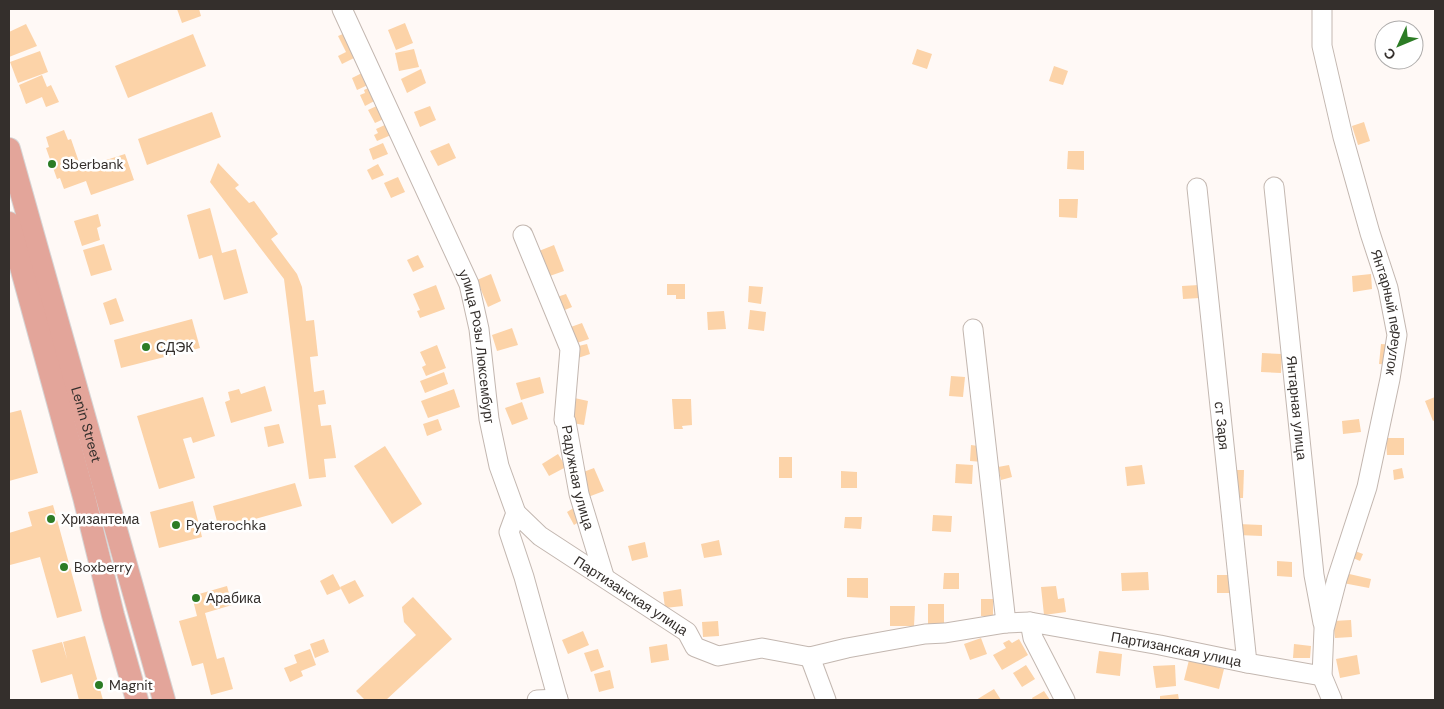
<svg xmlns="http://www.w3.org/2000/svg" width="1444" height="709" font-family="'DM Sans',sans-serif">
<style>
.building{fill:#fcd3a8}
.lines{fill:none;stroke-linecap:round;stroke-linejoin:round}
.minor-casing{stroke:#c3b7b0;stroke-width:21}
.major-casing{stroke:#d6d5d5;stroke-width:24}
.minor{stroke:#fff;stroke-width:19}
.major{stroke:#e3a59a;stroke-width:22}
.poi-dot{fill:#2c7c25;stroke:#fff;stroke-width:2}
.labels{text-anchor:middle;stroke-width:5;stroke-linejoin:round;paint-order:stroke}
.poi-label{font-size:14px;fill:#342f2c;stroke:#fff;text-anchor:start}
.street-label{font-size:14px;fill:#342f2c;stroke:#fff}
</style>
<rect width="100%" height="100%" fill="#fff9f6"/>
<!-- building -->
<g class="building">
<path d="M177,9H199L201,16L182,23Z"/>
<path d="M405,23L413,43L396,50L388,30Z"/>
<path d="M26,24L37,46L9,57V32Z"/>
<path d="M350,31L360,55L342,64L338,56L346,52L338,36Z"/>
<path d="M193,34L206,66L128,98L115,66Z"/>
<path d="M414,49L419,67L399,71L395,53Z"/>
<path d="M917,49L932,54L927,69L912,64Z"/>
<path d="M40,51L48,72L18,83L10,62Z"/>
<path d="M1054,66L1068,71L1063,85L1049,81Z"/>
<path d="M421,69L426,83L407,93L401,79Z"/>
<path d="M364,72L370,84L357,90L352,78Z"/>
<path d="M42,75L47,87L51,85L59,102L46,107L42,97L26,104L19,85Z"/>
<path d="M374,85L380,98L365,106L360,95L365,93L364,90Z"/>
<path d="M381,104L388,117L375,123L368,110Z"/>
<path d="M430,106L436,120L420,127L414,112Z"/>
<path d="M212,112L221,137L147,165L138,139Z"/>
<path d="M1364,122L1370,141L1358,145L1352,126Z"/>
<path d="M387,124L391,135L377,141L374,135L378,133L376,129Z"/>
<path d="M64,130L68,140L71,139L81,168L125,154L134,180L91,195L86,181L64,189L60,178L57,179L46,148L49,147L46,137Z"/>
<path d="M383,143L388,154L373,160L369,149Z"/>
<path d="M449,143L456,158L438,166L430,151Z"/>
<path d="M1068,151H1084V170L1067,169Z"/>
<path d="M218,163L239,185L235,188L249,203L254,201L278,234L271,239L297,274L302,287L306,321L314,320L318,356L310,357L314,392L324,390L326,404L318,405L321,426L331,425L336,458L324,459L326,477L309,479L284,279L210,182Z"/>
<path d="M378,164L384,175L372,180L367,170Z"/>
<path d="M398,177L405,192L391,198L384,183Z"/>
<path d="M1059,199H1078L1077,218L1059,217Z"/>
<path d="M210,208L222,253L236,249L248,293L224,300L212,255L199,259L187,215Z"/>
<path d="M98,214L101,226L97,228L100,240L82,246L74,221Z"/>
<path d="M104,244L112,270L91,276L83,250Z"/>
<path d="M554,245L564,271L544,278L534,253Z"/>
<path d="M418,255L424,267L413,272L407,260Z"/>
<path d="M491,274L501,301L488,307L477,280Z"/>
<path d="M1371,274L1372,289L1353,292L1352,276Z"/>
<path d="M667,284H685V299H676V295H667Z"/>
<path d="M436,285L445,309L420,318L417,311L420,310L413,294Z"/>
<path d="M1199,285L1200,298L1183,299L1182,286Z"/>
<path d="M749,286L763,287L761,304L748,302Z"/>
<path d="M566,294L572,307L560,312L554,298Z"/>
<path d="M116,298L124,321L110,325L103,303Z"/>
<path d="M750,310L766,312L764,331L748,329Z"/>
<path d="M724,311L726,329L708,330L707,312Z"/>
<path d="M192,319L200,348L121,368L114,340Z"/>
<path d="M582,323L589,339L574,344L568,328Z"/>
<path d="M512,328L518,345L497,351L492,335Z"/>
<path d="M587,344L590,354L578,358L574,347Z"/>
<path d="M1381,344L1394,345L1391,365L1379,364Z"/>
<path d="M437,345L446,368L426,376L422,367L426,365L420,352Z"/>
<path d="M1262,353L1282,354L1281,373L1261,372Z"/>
<path d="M444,372L448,384L425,393L420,381Z"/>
<path d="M951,376L965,377L963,397L949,396Z"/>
<path d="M540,377L544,393L521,400L516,383Z"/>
<path d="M265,386L272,411L231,423L225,402L230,400L228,392L239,389L241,394Z"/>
<path d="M454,389L460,407L428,418L421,401Z"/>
<path d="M203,397L215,436L193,443L191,437L183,439L195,478L159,489L137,416Z"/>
<path d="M570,397L588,401L584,425L566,422Z"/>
<path d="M1435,397V420L1433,421L1425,401Z"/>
<path d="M672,399H691L692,425L682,426L683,429H674Z"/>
<path d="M522,402L528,419L512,425L505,408Z"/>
<path d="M21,410L38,473L9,481V413Z"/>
<path d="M438,419L442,430L427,436L423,424Z"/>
<path d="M1359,419L1361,432L1343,434L1342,421Z"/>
<path d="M279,424L284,443L268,447L264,427Z"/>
<path d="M1386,438H1404V455H1387Z"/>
<path d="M971,445L985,447L983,462L970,461Z"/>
<path d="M385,446L422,504L392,524L354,466Z"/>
<path d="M558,454L566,467L549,476L542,464Z"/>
<rect x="779" y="457" width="13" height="21"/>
<path d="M956,464L973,465L972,484L955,483Z"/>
<path d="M1009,465L1012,477L1001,480L998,467Z"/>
<path d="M1142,465L1145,484L1127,486L1125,467Z"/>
<path d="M594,468L604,491L588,497L578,474Z"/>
<path d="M1402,468L1404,478L1394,480L1393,470Z"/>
<path d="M1234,470H1244L1243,498H1233Z"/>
<path d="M841,471L857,472V488H841Z"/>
<path d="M295,483L302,506L219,529L213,506Z"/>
<path d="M193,501L202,537L159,548L150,512Z"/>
<path d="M580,504L587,517L574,525L567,512Z"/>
<path d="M53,505L82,611L57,618L40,557L10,565L9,560V533L32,526L28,512Z"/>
<path d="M933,515L952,516L951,532L932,531Z"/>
<path d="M845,517H862L861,529L844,528Z"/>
<path d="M1238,524L1262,525V536L1238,535Z"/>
<path d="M719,540L722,555L704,558L701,544Z"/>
<path d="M645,542L648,557L632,561L628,546Z"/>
<path d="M1355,551L1363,554L1360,561L1353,558Z"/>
<path d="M1277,561L1292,562V577L1277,576Z"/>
<path d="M1148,572L1149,590L1122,591L1121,573Z"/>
<path d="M944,573H959V589H943Z"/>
<path d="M1345,573L1371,579L1369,588L1343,583Z"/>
<path d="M333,574L341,589L327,595L320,581Z"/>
<rect x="1217" y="575" width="17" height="18"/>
<path d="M847,578H868V598L847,597Z"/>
<path d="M355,580L364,596L349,604L340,587Z"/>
<path d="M227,586L232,605L205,613L217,659L224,657L233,689L211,695L203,663L192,666L179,621L197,616L192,596Z"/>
<path d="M1056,586L1058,599L1064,598L1066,612L1044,615L1041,587Z"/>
<path d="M681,589L683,606L665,608L663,592Z"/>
<path d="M413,597L452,639L386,700H365L356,691L416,635L404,622L402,607Z"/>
<rect x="981" y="599" width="12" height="17"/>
<path d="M928,604H944V624L928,625Z"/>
<path d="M890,606H915L914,626H890Z"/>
<path d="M1351,620L1352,637L1335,638L1333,621Z"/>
<path d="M718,621L719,636L703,637L702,622Z"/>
<path d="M583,631L589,645L568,654L562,640Z"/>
<path d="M85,636L103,700H79L72,674L41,683L32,650L62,642L67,659L63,642Z"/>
<path d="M981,638L987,654L970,660L964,644Z"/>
<path d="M324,639L329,652L315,658L310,644Z"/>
<path d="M1019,639L1028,655L1002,670L993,655L1006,648L1003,643L1009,640L1012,643Z"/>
<path d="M667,644L669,660L651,663L649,647Z"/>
<path d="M1294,644L1311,646L1310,658H1293Z"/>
<path d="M310,649L316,665L301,671L303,676L290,682L284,668L297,663L294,655Z"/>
<path d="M598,649L604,667L591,672L584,653Z"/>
<path d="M1099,651L1122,654L1120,676L1096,673Z"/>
<path d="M1357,655L1360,674L1340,678L1336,659Z"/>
<path d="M1189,660L1224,669L1219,689L1184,680Z"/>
<path d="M1026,665L1035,679L1022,687L1013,673Z"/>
<path d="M1175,665L1176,686L1156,688L1153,666Z"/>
<path d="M610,670L614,688L599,692L594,674Z"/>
<path d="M994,689L1001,700H976Z"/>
<path d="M1044,691L1050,700H1033L1032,698Z"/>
<path d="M1178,694L1179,700H1160V696Z"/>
</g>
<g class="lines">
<!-- minor casing -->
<g class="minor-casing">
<g id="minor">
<path id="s1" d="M342,9L469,284L479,329L489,419L499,466L516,513L509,532L524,577L558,700"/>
<path id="s2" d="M1322,9V46L1343,137L1370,233L1388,288L1397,335L1390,379L1367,487L1337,579L1324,629L1322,676L1332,700"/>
<path id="s3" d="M1274,187L1314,575L1323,623"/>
<path id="s4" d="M1197,188L1247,663"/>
<path id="s5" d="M523,235L570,349L564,420L566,422L579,494L604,576"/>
<path d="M973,329L1006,623"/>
<path id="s6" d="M516,513L540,536L687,632L695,647L718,656L762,648L810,657L847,648L925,634L945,633L1006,623L1030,622L1160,645L1247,663L1322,676"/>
<path d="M1030,622L1033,638L1065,700"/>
<path d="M810,657L826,700"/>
<path d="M537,700L558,699"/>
</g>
</g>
<!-- major casing -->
<g class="major-casing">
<g id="major">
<path id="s7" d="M9,149L164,700"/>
<path d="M9,223L84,497L113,615L137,700"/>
</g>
</g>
<!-- minor -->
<use href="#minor" class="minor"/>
<!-- major -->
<use href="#major" class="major"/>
</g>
<!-- markers -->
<g class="poi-dot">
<circle cx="52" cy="164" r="5"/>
<circle cx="146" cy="347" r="5"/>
<circle cx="51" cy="519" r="5"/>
<circle cx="176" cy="525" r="5"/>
<circle cx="64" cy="567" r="5"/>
<circle cx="196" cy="598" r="5"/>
<circle cx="99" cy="685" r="5"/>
</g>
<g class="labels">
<!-- poi labels -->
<g class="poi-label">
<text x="62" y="169">Sberbank</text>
<text x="156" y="352">СДЭК</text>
<text x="61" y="524">Хризантема</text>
<text x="186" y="530">Pyaterochka</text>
<text x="74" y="572">Boxberry</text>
<text x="206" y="603">Арабика</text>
<text x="109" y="690">Magnit</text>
</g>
<!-- street labels -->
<g class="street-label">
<text dy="5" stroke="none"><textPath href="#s2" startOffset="312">Янтарный переулок</textPath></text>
<text dy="5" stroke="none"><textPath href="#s1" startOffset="366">улица Розы Люксембург</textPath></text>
<text dy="5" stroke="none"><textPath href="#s3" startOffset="222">Янтарная улица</textPath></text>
<text dy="5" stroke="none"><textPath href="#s7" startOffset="286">Lenin Street</textPath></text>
<text dy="5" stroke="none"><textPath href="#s4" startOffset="239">ст Заря</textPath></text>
<text dy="5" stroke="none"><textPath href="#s5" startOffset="254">Радужная улица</textPath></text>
<text dy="5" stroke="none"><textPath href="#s6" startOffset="142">Партизанская улица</textPath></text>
<text dy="5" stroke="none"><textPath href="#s6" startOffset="716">Партизанская улица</textPath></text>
</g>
</g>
<!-- border -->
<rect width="1444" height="709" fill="none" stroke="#342f2c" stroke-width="20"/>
<!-- north arrow -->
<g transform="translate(1399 45) rotate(226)"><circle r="24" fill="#ffffff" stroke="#aeacab"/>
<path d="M0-4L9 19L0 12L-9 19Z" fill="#2c7c25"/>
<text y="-8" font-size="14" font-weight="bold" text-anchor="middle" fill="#342f2c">С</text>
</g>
</svg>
